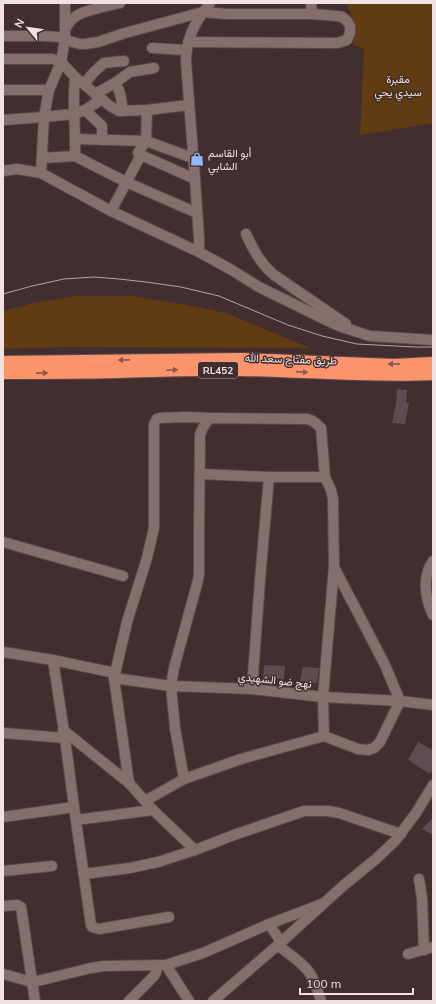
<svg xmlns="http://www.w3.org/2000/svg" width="436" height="1004" font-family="Mulish,Vazirmatn,sans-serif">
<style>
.green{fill:#613b11}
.building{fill:#5f4b52}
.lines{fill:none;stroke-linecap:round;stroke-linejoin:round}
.minor-casing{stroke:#5c4b4c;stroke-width:12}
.highway-casing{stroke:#5c4b4c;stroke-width:14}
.minor{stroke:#856e6e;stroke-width:10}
.highway{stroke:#fb936d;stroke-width:12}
.tram{stroke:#b3a3a4;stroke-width:1}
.oneway{fill:#8c5648}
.labels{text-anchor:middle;stroke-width:3;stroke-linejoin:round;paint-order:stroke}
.shield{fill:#422e2f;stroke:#bcacac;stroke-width:1}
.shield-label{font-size:10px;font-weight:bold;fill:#f0e2e2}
.park-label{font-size:11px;fill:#f3e1d0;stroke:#422e2f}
.poi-label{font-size:11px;fill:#f0e2e2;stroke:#422e2f;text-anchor:start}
.street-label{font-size:11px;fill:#f0e2e2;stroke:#422e2f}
</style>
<rect width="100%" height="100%" fill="#422e2f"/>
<!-- green -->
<g class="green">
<path d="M346,3H433V123L360,135L364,48L353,45L356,26Z"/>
<path d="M76,296H132L187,305L226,313L310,348L64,347L3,349V311L33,303Z"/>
</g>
<!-- building -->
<g class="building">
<path d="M397,389L407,390L406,403H409L405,424L392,423L396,403Z"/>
<path d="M264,665L285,666L284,679L263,678Z"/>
<path d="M303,667L319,668L317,683L300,681Z"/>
<path d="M418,742L433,750V770L430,774L408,760Z"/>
<path d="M433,818V835L422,829Z"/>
</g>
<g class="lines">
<!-- minor casing -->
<g class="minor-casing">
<g id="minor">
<path d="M311,3L312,14"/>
<path d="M65,29C68,25 70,20 75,17C83,10 108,6 120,3"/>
<path d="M3,36H43L59,37L69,41L80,44H85L98,42L125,33L203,12L227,14H312L337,16L342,17L347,21L350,26V33L347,40L337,43L188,42"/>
<path d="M152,48L186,50"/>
<path d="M3,59H52L61,62L75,77L110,106L119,111L147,110L189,105"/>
<path d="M115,83C121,92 122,100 122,111"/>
<path d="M84,84L94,72L104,63L124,61"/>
<path d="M3,90H49"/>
<path d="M95,94L115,83L130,72L154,68"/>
<path d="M85,110L102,126V140"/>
<path d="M3,120L44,117L74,114L85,110L102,99"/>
<path d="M75,139L146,141L193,158"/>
<path d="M141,155L195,179"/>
<path d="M75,156C76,130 72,103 75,77"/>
<path d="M42,158L75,156L126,182L197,213"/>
<path d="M3,171L17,169L41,173L111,211L199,252L230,269L259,287L326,320L339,326L370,336L433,340"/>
<path d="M41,173L44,117L49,90L61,62L65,39V3"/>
<path d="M111,211L141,155L138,153L146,141L147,110"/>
<path d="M246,234C254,251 260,263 274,275L346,324"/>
<path d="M199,252V239L195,179L186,62C186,38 195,22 210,3"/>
<path d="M200,474L269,477H325"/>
<path d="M3,542L123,576"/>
<path d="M433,561C422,576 425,599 433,615"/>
<path d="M3,652L53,660L115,673"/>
<path d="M53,660L65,738L74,807L91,925L92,927L99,929L169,917"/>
<path d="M114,678L171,686L252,689L323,697L400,701L433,705"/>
<path d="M252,689L260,580L269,477"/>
<path d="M63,730L129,783L153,810L195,850"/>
<path d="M3,733L65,738"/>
<path d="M184,779L175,728L171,686L174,668L197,584L199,575V535L200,435C202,428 205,423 210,418L307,419L313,421L321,428L325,477L331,490L333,499L334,567L323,697L324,736"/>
<path d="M129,783L114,678L127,622L147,558L154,528V424L157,419L160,418L185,417L210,418"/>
<path d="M145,801L184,779L241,759L324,736L358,749L368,750L374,748L380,742L400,701L385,665L334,567"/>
<path d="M3,817L74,807"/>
<path d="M76,820L153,810"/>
<path d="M3,871L52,866"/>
<path d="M84,874L130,868L158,862L195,850L234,835L304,811H328L339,813L401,834"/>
<path d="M419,879L422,898L424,950"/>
<path d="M3,906L17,905L21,907L35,1001"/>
<path d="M269,924L281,942"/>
<path d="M278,945C288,954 301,961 309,972C315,980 318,991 321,1001"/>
<path d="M408,954L433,947"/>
<path d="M166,965L189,1001"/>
<path d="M3,974L32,982L46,979L91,968L104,966L166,965L203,953L269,924L322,904"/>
<path d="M129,1001L154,976L156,972V965"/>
<path d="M213,1001L278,945L344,885L376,859L395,841L416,813L433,785"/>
</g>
</g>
<!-- highway casing -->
<g class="highway-casing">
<g id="highway">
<path d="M3,362L241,359L394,365L433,363"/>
<path d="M3,373C41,373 80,373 118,372C160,371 201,369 242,370C306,371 369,377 433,374"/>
</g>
</g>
<!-- minor -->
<use href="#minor" class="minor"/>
<!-- highway -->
<use href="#highway" class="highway"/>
<!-- tram -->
<path class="tram" d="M3,294L32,286L64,279L94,277L119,279L146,282L181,287L219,296L288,325L322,336L357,344L415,347H433"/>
</g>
<!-- one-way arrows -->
<defs><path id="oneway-solid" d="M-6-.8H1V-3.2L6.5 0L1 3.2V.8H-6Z"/></defs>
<g class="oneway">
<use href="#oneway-solid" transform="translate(124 360) rotate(179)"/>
<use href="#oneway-solid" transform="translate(394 364) rotate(-179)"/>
<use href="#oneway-solid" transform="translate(172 370) rotate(-2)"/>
<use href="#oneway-solid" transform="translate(302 372) rotate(4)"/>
<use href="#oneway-solid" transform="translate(42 373) rotate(-1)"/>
</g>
<!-- icons -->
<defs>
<g id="shop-bare" transform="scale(1.08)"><path d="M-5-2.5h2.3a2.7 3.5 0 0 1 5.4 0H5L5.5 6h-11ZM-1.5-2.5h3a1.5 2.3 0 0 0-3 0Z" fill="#90b8fd" stroke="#422e2f" stroke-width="2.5" paint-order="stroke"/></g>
</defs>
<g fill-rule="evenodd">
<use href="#shop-bare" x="197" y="159"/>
</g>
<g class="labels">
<!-- shield labels -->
<rect class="shield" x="198" y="362" width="40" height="16" rx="3"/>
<g class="shield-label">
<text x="218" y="374">RL452</text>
</g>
<!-- park labels -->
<g class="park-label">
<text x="398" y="83">مقبرة<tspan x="398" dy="13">سيدي يحي</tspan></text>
</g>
<!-- poi labels -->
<g class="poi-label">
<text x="208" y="157">أبو القاسم<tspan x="208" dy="13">الشابي</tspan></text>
</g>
<!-- street labels -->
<g class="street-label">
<text transform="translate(291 359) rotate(2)" y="4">طريق مفتاح سعد الله</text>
<text transform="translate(275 680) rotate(6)" y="4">نهج ضو الشهيدي</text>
</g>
</g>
<!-- border -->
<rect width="436" height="1004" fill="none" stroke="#f0e2e2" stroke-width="8"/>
<!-- north arrow -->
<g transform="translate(28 28) rotate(299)" stroke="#422e2f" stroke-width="3" paint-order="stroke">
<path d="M0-3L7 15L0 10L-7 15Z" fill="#f0e2e2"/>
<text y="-6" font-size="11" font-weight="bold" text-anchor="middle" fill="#f0e2e2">N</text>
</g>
<!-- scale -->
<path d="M300 988v6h113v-6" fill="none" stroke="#f0e2e2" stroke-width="2"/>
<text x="306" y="988" font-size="12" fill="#f0e2e2" stroke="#422e2f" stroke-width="3" paint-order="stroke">100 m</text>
</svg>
